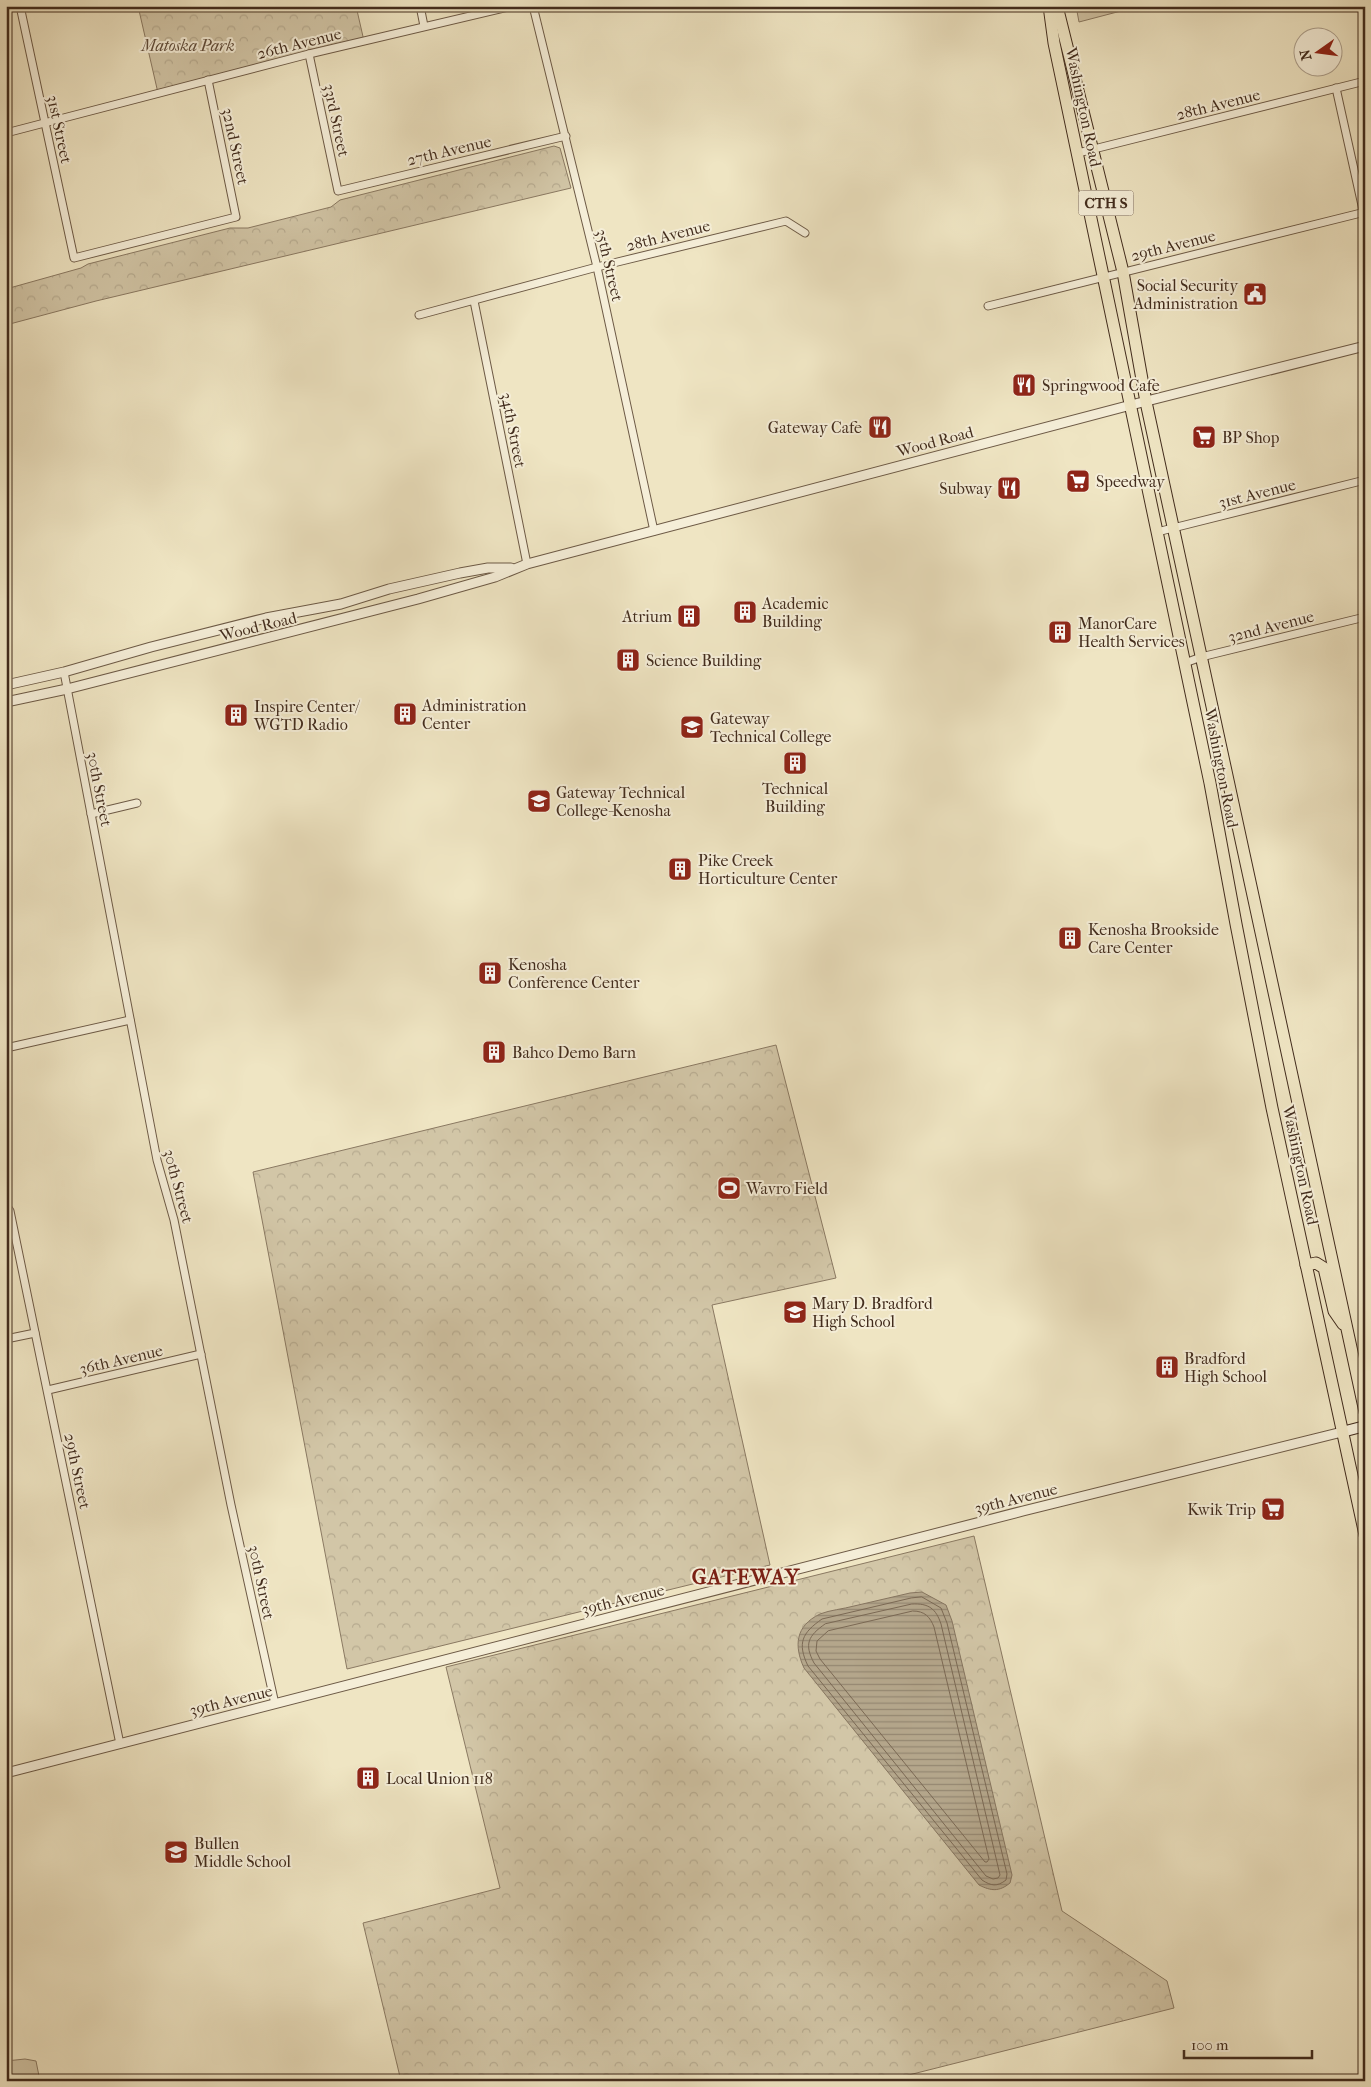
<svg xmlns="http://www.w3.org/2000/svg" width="1371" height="2087" font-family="'IM FELL French Canon',serif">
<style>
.grass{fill:#d2c6a7;stroke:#8a7962}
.park{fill:url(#park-crowns);stroke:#8a7962}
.water{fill:url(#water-rules);stroke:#86755f}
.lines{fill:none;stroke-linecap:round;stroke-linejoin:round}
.shore{stroke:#7b6954;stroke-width:1}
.minor-casing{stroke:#6d5a46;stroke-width:9}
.tertiary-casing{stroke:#6d5a46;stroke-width:11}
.secondary-casing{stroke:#422c1d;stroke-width:12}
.primary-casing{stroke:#422c1d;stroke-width:13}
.minor{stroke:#f5eed8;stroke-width:7}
.tertiary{stroke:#f5eed8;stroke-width:9}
.secondary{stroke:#f5eed8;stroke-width:10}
.primary{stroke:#efe5c3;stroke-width:11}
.labels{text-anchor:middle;stroke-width:4;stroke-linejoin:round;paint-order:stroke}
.shield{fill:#f5eed8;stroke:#786655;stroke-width:1}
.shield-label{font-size:15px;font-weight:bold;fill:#422c1d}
.street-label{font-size:16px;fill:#422c1d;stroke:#f5eed8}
.park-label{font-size:16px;font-style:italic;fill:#5f4b39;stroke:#f5eed8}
.poi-label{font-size:16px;fill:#422c1d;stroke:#f5eed8;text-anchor:start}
.district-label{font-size:21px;font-weight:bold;letter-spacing:1px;fill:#7a1f14;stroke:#f5eed8}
</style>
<defs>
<pattern id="park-crowns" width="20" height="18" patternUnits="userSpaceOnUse" patternTransform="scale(1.25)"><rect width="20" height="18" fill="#d2c6a7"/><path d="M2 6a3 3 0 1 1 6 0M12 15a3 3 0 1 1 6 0" fill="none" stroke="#b6aa8f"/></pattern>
<pattern id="water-rules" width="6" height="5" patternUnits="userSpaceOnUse" patternTransform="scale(1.25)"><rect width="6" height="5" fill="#b4a68b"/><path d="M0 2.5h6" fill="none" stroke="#948771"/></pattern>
</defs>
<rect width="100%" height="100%" fill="#efe5c3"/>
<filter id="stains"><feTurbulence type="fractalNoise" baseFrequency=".004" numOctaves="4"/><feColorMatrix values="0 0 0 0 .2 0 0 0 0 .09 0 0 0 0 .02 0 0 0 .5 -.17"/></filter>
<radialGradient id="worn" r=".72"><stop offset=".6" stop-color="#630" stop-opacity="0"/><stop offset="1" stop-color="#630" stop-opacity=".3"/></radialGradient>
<!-- grass -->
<g class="grass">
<path d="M1076,6H1140L1079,22Z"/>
<path d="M25,2059L36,2061L40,2081H6V2061Z"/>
</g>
<!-- park -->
<g class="park">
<path d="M138,6H356L364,41L158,93Z"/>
<path d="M554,146L560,148L571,188L96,301L6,325V289L81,268L88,264L230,228H248L331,207L340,200Z"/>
<path d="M776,1045L836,1278L712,1305L770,1565L347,1669L253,1172Z"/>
<path d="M974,1536L1062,1911L1167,1981L1174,2008L885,2081H401L363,1923L500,1888L446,1667Z"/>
</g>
<!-- water -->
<path class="water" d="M922,1592L946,1605L952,1621L1012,1875L1010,1883C999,1892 991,1891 979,1885L804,1668C794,1646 795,1626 820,1614C830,1610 843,1609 854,1606C873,1602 891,1597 910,1593Z"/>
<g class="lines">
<!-- shore -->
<g class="shore">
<path d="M922,1597L941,1608L947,1623L1007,1874L1006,1880C997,1887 991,1886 982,1880L808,1666C797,1643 802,1633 822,1619L911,1598Z"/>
<path d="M912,1604C929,1603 936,1609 941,1624L1000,1875L998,1878L993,1879L986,1876L814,1663C804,1644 808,1636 825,1624Z"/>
<path d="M913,1611C925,1611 930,1617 934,1627L989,1859L987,1862H985L820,1659L816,1651L817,1641L828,1631Z"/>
</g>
<!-- minor casing -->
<g class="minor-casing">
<g id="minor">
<path d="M20,6L74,258L236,217L208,80"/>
<path d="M420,6L424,26"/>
<path d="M533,6L597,267L654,531"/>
<path d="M309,54L338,191L566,136"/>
<path d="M1336,88L1365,219"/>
<path d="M6,133L309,54L513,6"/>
<path d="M1078,153L1365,81"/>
<path d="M474,301L527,564"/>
<path d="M988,306L1365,212"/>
<path d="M419,315L597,267L786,221L805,233"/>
<path d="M1157,532L1365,480"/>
<path d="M1185,663L1201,657L1365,617"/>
<path d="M64,672L157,1160L174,1220L231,1505L275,1704"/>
<path d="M91,814L137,803"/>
<path d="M6,1048L130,1020"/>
<path d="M6,1205L10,1211L120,1744"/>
<path d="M6,1339L35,1333"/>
<path d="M48,1390L201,1354"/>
</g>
</g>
<!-- tertiary casing -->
<g class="tertiary-casing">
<g id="tertiary">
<path d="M6,685L64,672L151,647L266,618L341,604L389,589L460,573L488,568H511"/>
<path d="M6,702L67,689L418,599L495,577L527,564L1131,405L1365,346"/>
<path d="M6,1773L1023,1511L1342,1432"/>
</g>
</g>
<!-- secondary casing -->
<g class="secondary-casing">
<path id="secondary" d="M1342,1432L1365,1426"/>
</g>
<!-- primary casing -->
<g class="primary-casing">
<g id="primary">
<path d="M1049,6L1054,43L1210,783L1236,924L1272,1108L1365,1535"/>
<path d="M1057,6L1123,272L1146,402L1365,1412"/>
<path d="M1306,1265L1316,1263L1324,1268L1334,1311L1343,1324"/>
</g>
</g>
<!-- minor -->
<use href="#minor" class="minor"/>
<!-- tertiary -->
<use href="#tertiary" class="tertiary"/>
<!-- secondary -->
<use href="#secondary" class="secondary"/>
<!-- primary -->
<use href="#primary" class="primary"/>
</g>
<!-- icons -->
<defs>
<g id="civic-square" transform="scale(1.25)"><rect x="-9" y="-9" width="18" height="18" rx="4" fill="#8f2418" stroke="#f5eed8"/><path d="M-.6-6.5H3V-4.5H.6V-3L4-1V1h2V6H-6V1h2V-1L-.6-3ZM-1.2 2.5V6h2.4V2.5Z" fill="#fff"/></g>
<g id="restaurant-square" transform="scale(1.25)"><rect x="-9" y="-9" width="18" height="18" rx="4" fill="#8f2418" stroke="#f5eed8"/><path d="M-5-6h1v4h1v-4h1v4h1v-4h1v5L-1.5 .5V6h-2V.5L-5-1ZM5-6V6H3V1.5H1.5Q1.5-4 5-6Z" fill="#fff"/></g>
<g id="supermarket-square" transform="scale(1.25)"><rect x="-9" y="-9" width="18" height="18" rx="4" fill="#8f2418" stroke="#f5eed8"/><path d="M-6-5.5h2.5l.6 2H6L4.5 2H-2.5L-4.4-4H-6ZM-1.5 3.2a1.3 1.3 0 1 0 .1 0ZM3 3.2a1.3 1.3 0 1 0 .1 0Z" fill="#fff"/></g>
<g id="building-square" transform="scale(1.25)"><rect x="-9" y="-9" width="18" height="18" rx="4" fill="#8f2418" stroke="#f5eed8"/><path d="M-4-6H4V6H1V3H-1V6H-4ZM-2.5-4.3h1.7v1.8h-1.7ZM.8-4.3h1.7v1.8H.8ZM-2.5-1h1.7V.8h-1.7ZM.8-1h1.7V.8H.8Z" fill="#fff"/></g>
<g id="school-square" transform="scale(1.25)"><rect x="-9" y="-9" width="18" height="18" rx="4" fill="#8f2418" stroke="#f5eed8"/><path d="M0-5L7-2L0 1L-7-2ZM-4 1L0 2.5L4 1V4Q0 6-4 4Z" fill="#fff"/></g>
<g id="university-square" transform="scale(1.25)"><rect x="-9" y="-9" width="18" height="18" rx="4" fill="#8f2418" stroke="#f5eed8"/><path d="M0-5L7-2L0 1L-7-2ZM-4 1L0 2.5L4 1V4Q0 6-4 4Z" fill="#fff"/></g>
<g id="stadium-square" transform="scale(1.25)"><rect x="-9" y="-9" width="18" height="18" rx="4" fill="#8f2418" stroke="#f5eed8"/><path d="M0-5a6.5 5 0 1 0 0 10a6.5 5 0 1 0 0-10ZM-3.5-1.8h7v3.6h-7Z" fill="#fff"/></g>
</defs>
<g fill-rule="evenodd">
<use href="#civic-square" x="1255" y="294"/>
<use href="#restaurant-square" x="1024" y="385"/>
<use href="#restaurant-square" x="880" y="427"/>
<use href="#supermarket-square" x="1204" y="437"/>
<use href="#supermarket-square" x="1078" y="481"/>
<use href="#restaurant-square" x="1009" y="488"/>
<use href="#building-square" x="745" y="612"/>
<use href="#building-square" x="689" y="616"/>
<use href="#building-square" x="1060" y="632"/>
<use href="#building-square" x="628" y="660"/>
<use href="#building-square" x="405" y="714"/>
<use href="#building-square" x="236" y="715"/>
<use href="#school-square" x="692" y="727"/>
<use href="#building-square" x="795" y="763"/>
<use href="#university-square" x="539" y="801"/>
<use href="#building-square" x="680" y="869"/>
<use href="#building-square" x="1070" y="938"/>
<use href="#building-square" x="490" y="973"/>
<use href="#building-square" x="494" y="1052"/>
<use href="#stadium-square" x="729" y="1188"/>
<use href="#school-square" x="795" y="1312"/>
<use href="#building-square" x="1167" y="1367"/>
<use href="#supermarket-square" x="1273" y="1509"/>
<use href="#building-square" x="368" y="1778"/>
<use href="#school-square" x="176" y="1852"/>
</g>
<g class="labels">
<!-- shield labels -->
<rect class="shield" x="1078.5" y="190.5" width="55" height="25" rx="4"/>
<g class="shield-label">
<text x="1106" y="208">CTH S</text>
</g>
<!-- street labels -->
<g class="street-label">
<text transform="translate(299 43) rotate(-14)" y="6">26th Avenue</text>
<text transform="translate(1218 104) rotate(-14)" y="6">28th Avenue</text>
<text transform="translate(1084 107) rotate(78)" y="6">Washington Road</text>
<text transform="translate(337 120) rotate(78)" y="6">33rd Street</text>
<text transform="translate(60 129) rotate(78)" y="6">31st Street</text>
<text transform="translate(236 146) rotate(78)" y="6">32nd Street</text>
<text transform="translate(449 150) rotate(-13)" y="6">27th Avenue</text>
<text transform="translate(668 235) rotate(-14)" y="6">28th Avenue</text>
<text transform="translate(1173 245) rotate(-14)" y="6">29th Avenue</text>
<text transform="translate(610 265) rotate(77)" y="6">35th Street</text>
<text transform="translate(514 430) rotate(79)" y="6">34th Street</text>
<text transform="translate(935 441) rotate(-15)" y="6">Wood Road</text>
<text transform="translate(1257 493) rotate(-14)" y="6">31st Avenue</text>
<text transform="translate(258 626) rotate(-14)" y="6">Wood Road</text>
<text transform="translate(1271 626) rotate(-14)" y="6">32nd Avenue</text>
<text transform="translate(1222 768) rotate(79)" y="6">Washington Road</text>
<text transform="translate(100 789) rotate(79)" y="6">30th Street</text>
<text transform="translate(1301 1165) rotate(78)" y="6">Washington Road</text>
<text transform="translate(179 1186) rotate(75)" y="6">30th Street</text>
<text transform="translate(121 1359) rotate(-13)" y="6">36th Avenue</text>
<text transform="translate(78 1471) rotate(78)" y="6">29th Street</text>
<text transform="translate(1016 1498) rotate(-14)" y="6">39th Avenue</text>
<text transform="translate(262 1582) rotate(78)" y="6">30th Street</text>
<text transform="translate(623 1599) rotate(-14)" y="6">39th Avenue</text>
<text transform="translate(231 1700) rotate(-14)" y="6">39th Avenue</text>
</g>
<!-- park labels -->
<g class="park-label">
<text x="188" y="51">Matoska Park</text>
</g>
<!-- poi labels -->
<g class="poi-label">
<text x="1238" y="291" text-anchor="end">Social Security<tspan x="1238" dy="18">Administration</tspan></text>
<text x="1042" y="391">Springwood Cafe</text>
<text x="862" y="433" text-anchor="end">Gateway Cafe</text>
<text x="1222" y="443">BP Shop</text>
<text x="1096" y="487">Speedway</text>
<text x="992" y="494" text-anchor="end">Subway</text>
<text x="762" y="609">Academic<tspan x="762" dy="18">Building</tspan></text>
<text x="672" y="622" text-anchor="end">Atrium</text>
<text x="1078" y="629">ManorCare<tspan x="1078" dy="18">Health Services</tspan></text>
<text x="646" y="666">Science Building</text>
<text x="422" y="711">Administration<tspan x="422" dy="18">Center</tspan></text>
<text x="254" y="712">Inspire Center/<tspan x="254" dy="18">WGTD Radio</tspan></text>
<text x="710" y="724">Gateway<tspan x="710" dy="18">Technical College</tspan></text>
<text x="795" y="794" text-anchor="middle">Technical<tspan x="795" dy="18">Building</tspan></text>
<text x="556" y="798">Gateway Technical<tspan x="556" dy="18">College-Kenosha</tspan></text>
<text x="698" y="866">Pike Creek<tspan x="698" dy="18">Horticulture Center</tspan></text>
<text x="1088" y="935">Kenosha Brookside<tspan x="1088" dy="18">Care Center</tspan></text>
<text x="508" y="970">Kenosha<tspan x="508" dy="18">Conference Center</tspan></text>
<text x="512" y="1058">Bahco Demo Barn</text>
<text x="746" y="1194">Wavro Field</text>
<text x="812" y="1309">Mary D. Bradford<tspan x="812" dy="18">High School</tspan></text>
<text x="1184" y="1364">Bradford<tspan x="1184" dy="18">High School</tspan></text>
<text x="1256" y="1515" text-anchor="end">Kwik Trip</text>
<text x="386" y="1784">Local Union 118</text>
<text x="194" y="1849">Bullen<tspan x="194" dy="18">Middle School</tspan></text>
</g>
<!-- district labels -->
<g class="district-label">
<text x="746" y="1584">GATEWAY</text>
</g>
</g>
<!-- margin -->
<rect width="1371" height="2087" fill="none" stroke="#efe5c3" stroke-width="25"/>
<rect x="8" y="8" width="1356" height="2072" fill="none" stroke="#422c1d" stroke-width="2.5"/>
<rect x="12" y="12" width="1346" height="2062" fill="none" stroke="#422c1d"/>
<!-- north arrow -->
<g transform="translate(1318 52) rotate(256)"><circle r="24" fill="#f5eed8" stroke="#ada08d"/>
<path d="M0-4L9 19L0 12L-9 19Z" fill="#8f2418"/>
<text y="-8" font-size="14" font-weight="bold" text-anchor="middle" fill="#422c1d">N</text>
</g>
<!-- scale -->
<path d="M1184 2050v8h128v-8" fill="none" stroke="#422c1d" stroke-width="2.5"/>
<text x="1191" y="2050" font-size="15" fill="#422c1d" stroke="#f5eed8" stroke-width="4" paint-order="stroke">100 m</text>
<rect width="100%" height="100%" filter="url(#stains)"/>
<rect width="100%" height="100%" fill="url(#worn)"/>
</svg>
